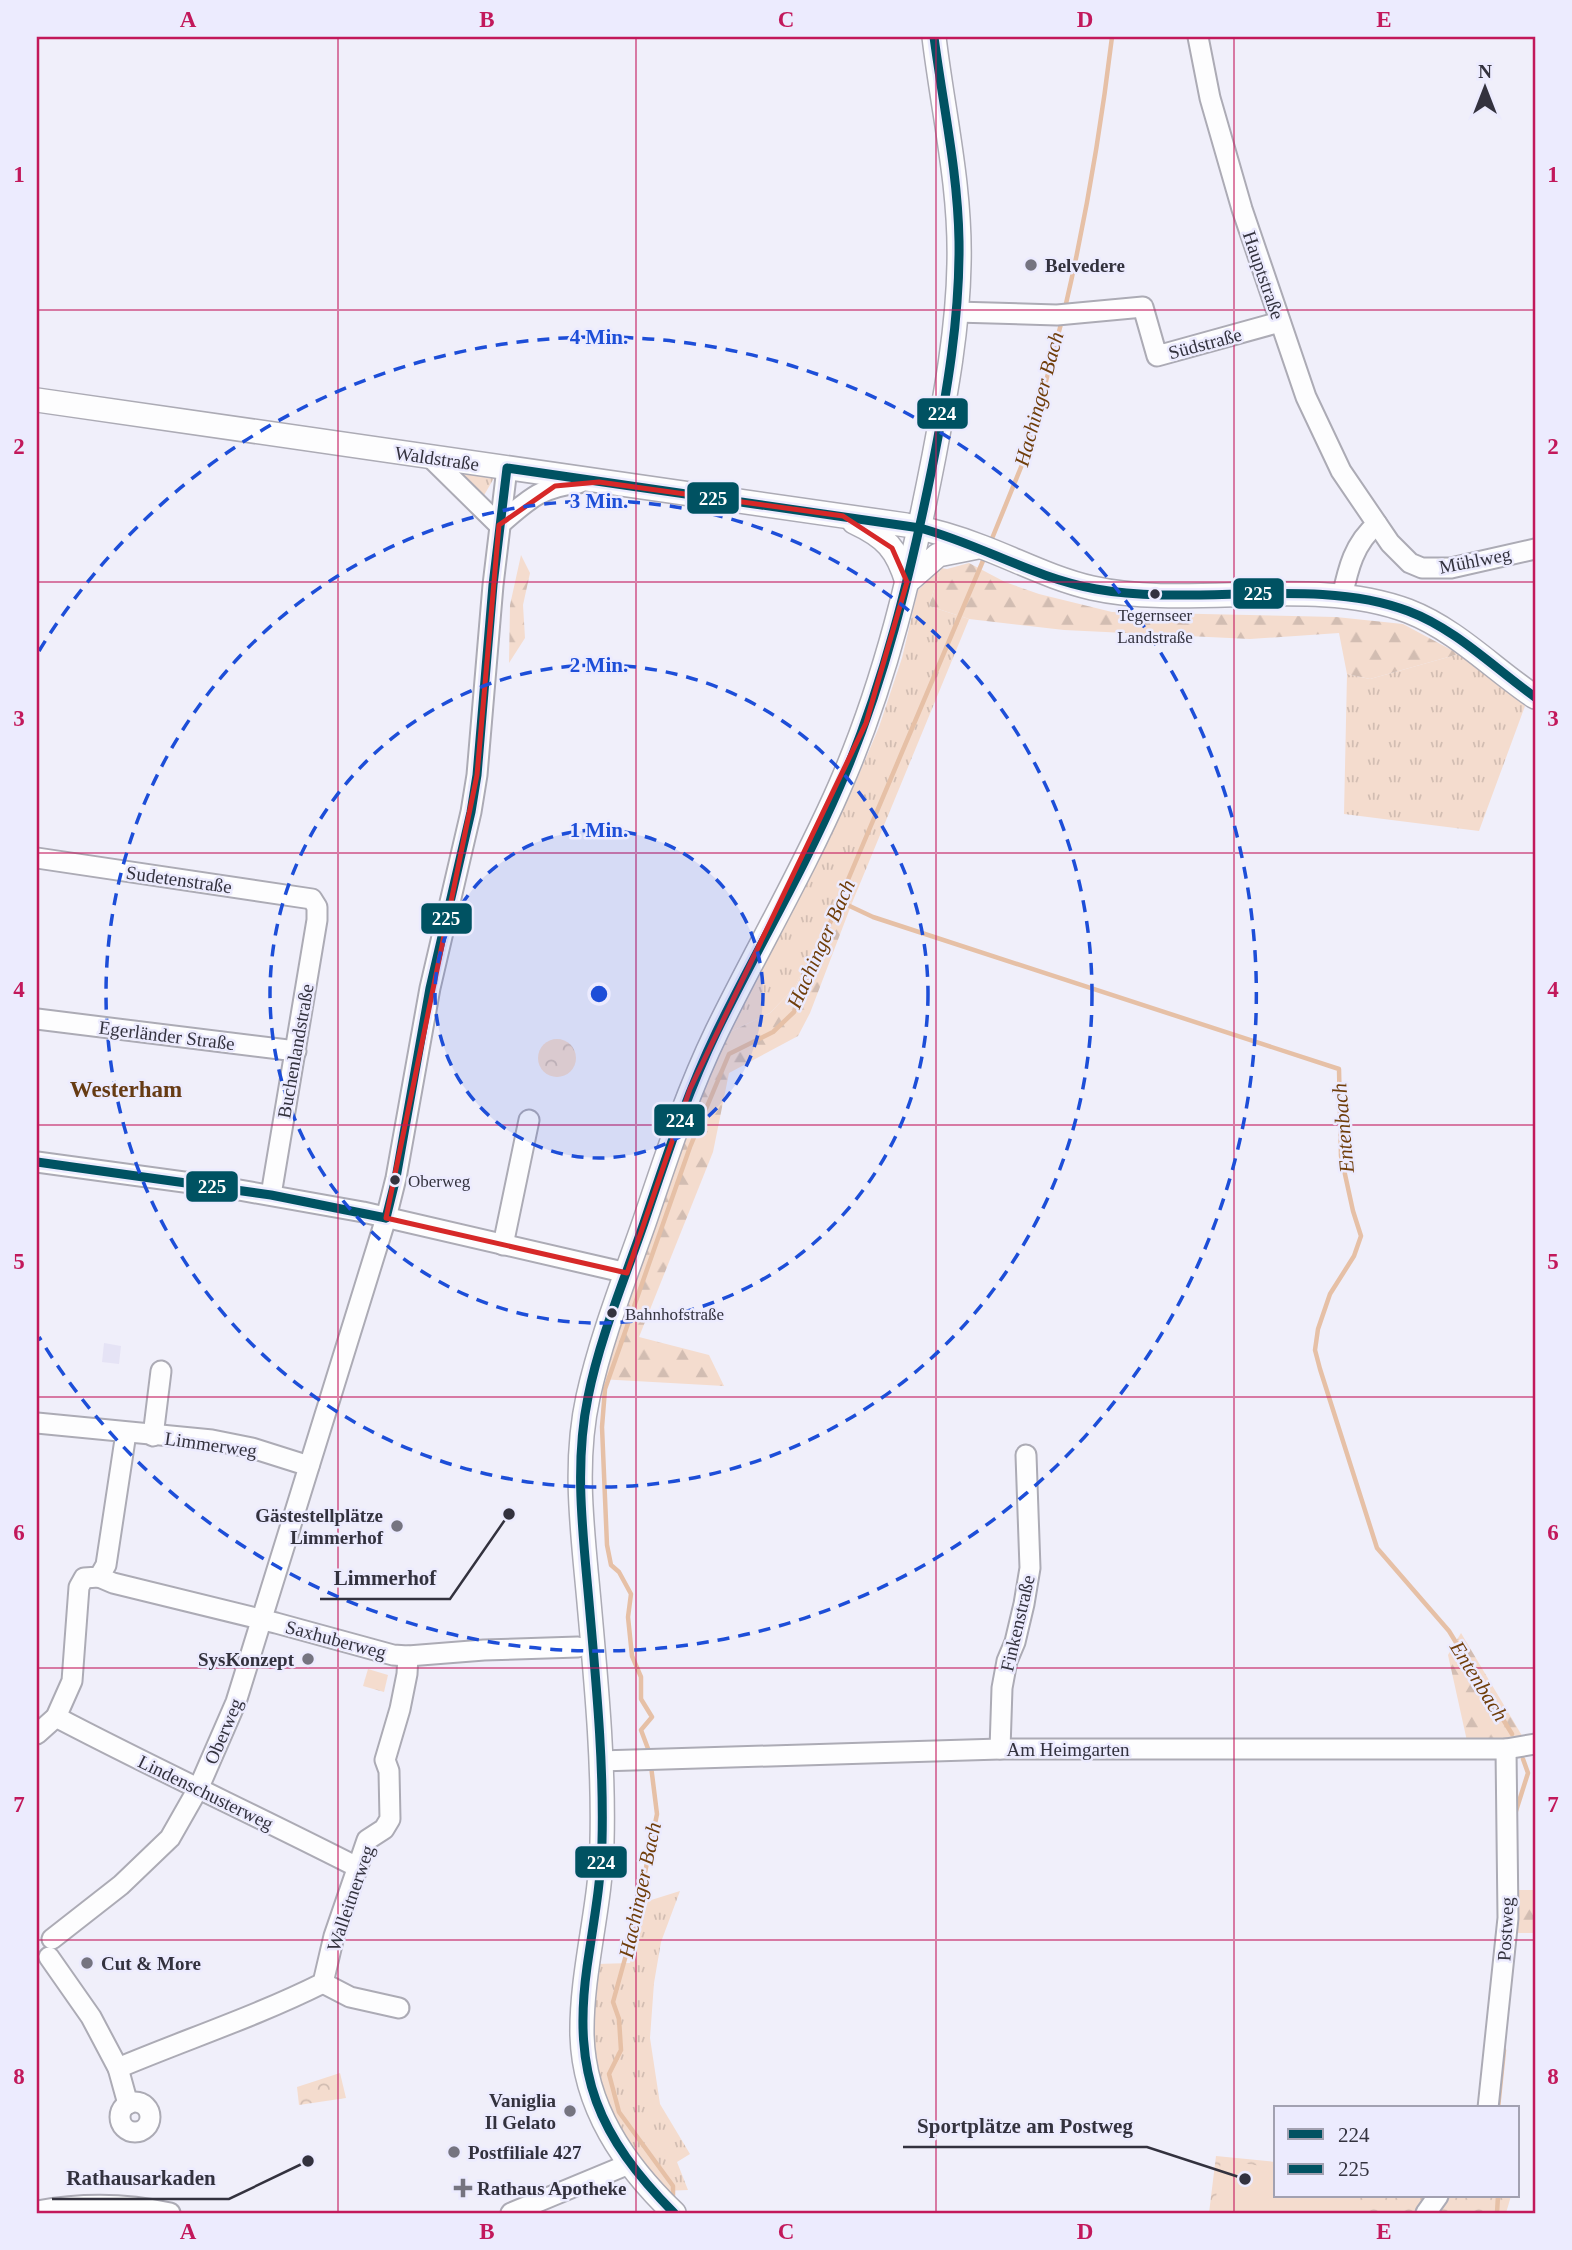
<svg xmlns="http://www.w3.org/2000/svg" width="1572" height="2250" font-family="Georgia,serif">
<style>
.built{fill:#e5e3f5}
.grass{fill:url(#grass-tufts)}
.forest{fill:url(#forest-firs)}
.park{fill:url(#park-crowns)}
.pitch{fill:#f4dcce}
.lines{fill:none;stroke-linecap:round;stroke-linejoin:round}
.stream{stroke:#e6c0a6;stroke-width:4.5}
.minor-casing{stroke:#acabb5;stroke-width:23}
.major-casing{stroke:#acabb5;stroke-width:26}
.minor{stroke:#fdfdfe;stroke-width:19}
.major{stroke:#fdfdfe;stroke-width:23}
.bus-1-casing{stroke:#ecebfe;stroke-width:14}
.bus-2-casing{stroke:#ecebfe;stroke-width:14}
.bus-1{stroke:#005262;stroke-width:9}
.bus-2{stroke:#005262;stroke-width:9}
.marked{fill:none;stroke:#d62828;stroke-width:5;stroke-linejoin:round}
.grid{fill:none;stroke:#c2185b;stroke-width:2;stroke-opacity:0.55}
.ring{fill:none;stroke:#1d4ed8;stroke-width:3.5;stroke-dasharray:12 9}
.poi-dot{fill:#757480;stroke:#ecebfe;stroke-width:2.5}
.bus-dot{fill:#33323e;stroke:#ecebfe;stroke-width:2.5}
.labels{text-anchor:middle;stroke-width:5;stroke-linejoin:round;paint-order:stroke}
.bus-label{font-size:17px;fill:#33323e;stroke:#ecebfe;text-anchor:start}
.poi-label{font-size:19px;font-weight:bold;fill:#33323e;stroke:#ecebfe;text-anchor:start}
.street-label{font-size:19px;fill:#33323e;stroke:#ecebfe}
.water-label{font-size:21px;font-style:italic;fill:#6f3d0a;stroke:#ecebfe}
.quarter-label{font-size:23px;font-weight:bold;fill:#663b14;stroke:#ecebfe}
.centre{fill:#1d4ed8;stroke:#ecebfe;stroke-width:3.5}
.ring-label{font-size:21px;text-anchor:middle;font-weight:bold;fill:#1d4ed8;stroke:#ecebfe;stroke-width:5;stroke-linejoin:round;paint-order:stroke}
.leader{fill:none;stroke:#33323e;stroke-width:2.5}
.callout-dot{fill:#33323e;stroke:#ecebfe;stroke-width:2.5}
.callout-label{font-size:21px;text-anchor:middle;font-weight:bold;fill:#33323e;stroke:#ecebfe;stroke-width:5;stroke-linejoin:round;paint-order:stroke}
.line-badge{stroke:#ecebfe;stroke-width:2.5}
.badge-label{font-size:19px;text-anchor:middle;font-weight:bold;fill:#fff}
.neatline{fill:none;stroke:#c2185b;stroke-width:2.5}
.grid-label{font-size:23px;text-anchor:middle;font-weight:bold;fill:#c2185b}
</style>
<defs>
<pattern id="grass-tufts" width="24" height="20" patternUnits="userSpaceOnUse" patternTransform="scale(1.75)"><rect width="24" height="20" fill="#f4dcce"/><path d="M3 7l-1-3M5 7V3M7 7l1-3M15 17l-1-3M17 17v-4M19 17l1-3" fill="none" stroke="#d2bdb2"/></pattern>
<pattern id="forest-firs" width="22" height="20" patternUnits="userSpaceOnUse" patternTransform="scale(1.75)"><rect width="22" height="20" fill="#f4dcce"/><path d="M5 1l3.5 6h-7zM16 11l3.5 6h-7z" fill="#d2bdb2"/></pattern>
<pattern id="park-crowns" width="20" height="18" patternUnits="userSpaceOnUse" patternTransform="scale(1.75)"><rect width="20" height="18" fill="#f4dcce"/><path d="M2 6a3 3 0 1 1 6 0M12 15a3 3 0 1 1 6 0" fill="none" stroke="#d2bdb2"/></pattern>
</defs>
<rect width="100%" height="100%" fill="#f0effa"/>
<!-- built -->
<path class="built" d="M104,1343L121,1346L119,1364L102,1362Z"/>
<!-- grass -->
<g class="grass">
<path d="M456,472L494,478L483,497Z"/>
<path d="M941,568L929,606L969,619L852,903L837,898L795,987L770,1013L730,1032L852,791L879,727L902,658L918,590Z"/>
<path d="M1459,654L1525,706L1479,831L1344,814L1347,674L1370,679Z"/>
<path d="M680,1891L661,1942L654,1983L650,2038L660,2104L690,2154L677,2162L688,2190L663,2191L618,2137L594,2072L591,2010L597,1964L630,1963L648,1901Z"/>
</g>
<!-- forest -->
<g class="forest">
<path d="M521,555L530,573L523,605L525,638L509,663L510,605Z"/>
<path d="M969,563L1005,582L1039,594L1112,612L1336,617L1403,624L1459,654L1370,679L1347,674L1339,633L1250,639L1064,630L969,619L929,606L941,568L947,569Z"/>
<path d="M837,897L852,903L810,1013L798,1036L729,1073L713,1152L639,1337L709,1355L724,1386L599,1379L698,1093L730,1032L770,1013L795,987Z"/>
<path d="M1461,1633L1524,1739L1467,1741L1448,1655Z"/>
<rect x="1518" y="1890" width="17" height="43"/>
</g>
<!-- park -->
<g class="park">
<circle cx="557" cy="1058" r="19"/>
<path d="M368,1669L388,1675L384,1692L363,1686Z"/>
<path d="M340,2073L346,2098L299,2105L297,2087Z"/>
<path d="M1216,2156L1276,2162V2196H1511L1506,2213H1209Z"/>
</g>
<!-- pitch -->
<path class="pitch" d="M1221,2160L1276,2168V2196H1358L1355,2213H1214Z"/>
<g class="lines">
<!-- stream -->
<g class="stream">
<path d="M1065,308C1086,218 1101,128 1112,37"/>
<path d="M991,541L1028,450L1062,320"/>
<path d="M839,901L873,917L1339,1069L1341,1156L1353,1211L1361,1236L1354,1256L1330,1294L1318,1329L1315,1350L1320,1369L1377,1548L1449,1631L1512,1734"/>
<path d="M650,1754L641,1730L652,1717L641,1699V1677L632,1656L628,1617L631,1594L619,1572L611,1565L607,1545L602,1427L605,1389L690,1147L729,1054L773,1032L794,1012L839,901L985,556"/>
<path d="M651,1766L657,1814L634,1926L613,2002L619,2019L621,2050L609,2074L619,2112L673,2186V2202"/>
<path d="M1515,1814L1528,1773L1523,1759"/>
<path d="M1498,2108L1504,2050"/>
<path d="M1497,2213L1498,2196"/>
</g>
<!-- minor casing -->
<g class="minor-casing">
<g id="minor">
<path d="M1198,37L1210,98L1242,209L1306,397L1341,471L1390,543L1410,563L1422,568H1451L1535,549"/>
<path d="M956,312L1057,315L1143,307L1157,356L1280,322"/>
<path d="M431,458L499,525"/>
<path d="M499,525C528,500 540,487 579,483"/>
<path d="M1342,597C1348,569 1354,543 1377,524"/>
<path d="M37,858L312,899L317,907V920L271,1195"/>
<path d="M37,1019L296,1051"/>
<path d="M37,1162L228,1188L363,1212L627,1273"/>
<path d="M503,1245L529,1120"/>
<path d="M37,1423L212,1440L252,1448L309,1466"/>
<path d="M153,1436L161,1371"/>
<path d="M99,1577L113,1583L276,1623L393,1655L408,1656L484,1650L578,1647"/>
<path d="M56,1717C155,1769 257,1816 357,1867"/>
<path d="M37,1734L56,1717L72,1681L79,1587L84,1578L99,1577L106,1565L126,1433"/>
<path d="M1000,1749L1002,1688L1007,1661L1015,1642L1024,1604L1030,1568L1026,1455"/>
<path d="M600,1761L1000,1749H1506L1535,1744"/>
<path d="M52,1939L121,1885L170,1838L199,1787L236,1702L386,1218L396,1178L430,988L471,812L477,775L493,585L507,468"/>
<path d="M49,1957L91,2017L118,2068L128,2104"/>
<path d="M323,1983L350,1997L399,2008"/>
<path d="M118,2068C187,2039 257,2016 323,1983L334,1936L367,1840L384,1829L390,1819L389,1771L385,1760L400,1709L407,1674L408,1656"/>
<circle cx="135" cy="2117" r="15"/>
<path d="M1488,2108L1508,1918L1506,1749"/>
<path d="M37,2211C81,2203 126,2203 170,2213"/>
<path d="M511,2213L629,2164"/>
<path d="M1426,2213L1438,2196"/>
</g>
</g>
<!-- major casing -->
<g class="major-casing">
<g id="major">
<path d="M37,400L906,525C932,530 957,537 982,547C1019,561 1053,579 1092,588C1190,610 1313,575 1408,611C1457,630 1493,669 1535,697"/>
<path d="M854,522C886,537 897,549 907,582"/>
<path d="M907,582L938,555L978,547"/>
<path d="M674,2213C624,2165 584,2107 582,2035C581,1971 601,1907 602,1842C604,1762 596,1681 589,1602C583,1534 573,1465 588,1397C601,1338 624,1280 644,1223C666,1158 687,1093 717,1031C757,949 804,869 840,786C886,681 912,569 934,456C946,393 958,328 959,264C961,187 943,112 934,37"/>
</g>
</g>
<!-- minor -->
<use href="#minor" class="minor"/>
<!-- major -->
<use href="#major" class="major"/>
<!-- bus-1 casing -->
<g class="bus-1-casing">
<path id="bus-1" d="M674,2213C598,2136 572,2075 587,1967C593,1925 601,1884 602,1842C604,1762 596,1682 589,1602C583,1534 574,1465 588,1397C600,1337 624,1281 644,1223C666,1158 687,1093 717,1031C757,949 804,870 840,786C884,684 910,576 932,468C947,393 960,317 959,241C958,173 943,105 934,37"/>
</g>
<!-- bus-2 casing -->
<g class="bus-2-casing">
<g id="bus-2">
<path d="M37,1162L271,1195L386,1218"/>
<path d="M386,1218L396,1178L430,988L471,812L477,775L493,585L507,468L920,528C980,544 1034,578 1096,589C1194,607 1316,576 1408,611C1456,629 1494,668 1535,697"/>
</g>
</g>
<!-- bus-1 -->
<use href="#bus-1" class="bus-1"/>
<!-- bus-2 -->
<use href="#bus-2" class="bus-2"/>
</g>
<!-- marked area -->
<path class="marked" d="M599,482L843,516L892,548L907,582L866,723L690,1089L627,1273L386,1218L477,775L499,525L555,486Z"/>
<!-- grid -->
<path class="grid" d="M338,37V2213M636,37V2213M936,37V2213M1234,37V2213M37,310H1535M37,582H1535M37,853H1535M37,1125H1535M37,1397H1535M37,1668H1535M37,1940H1535"/>
<!-- distance rings -->
<circle cx="599" cy="994" r="164" fill="#1d4ed8" fill-opacity=".12"/>
<g class="ring">
<circle cx="599" cy="994" r="164"/>
<circle cx="599" cy="994" r="329"/>
<circle cx="599" cy="994" r="493"/>
<path d="M39 651A657 657 0 1 1 39 1337"/>
</g>
<!-- markers -->
<g class="poi-dot">
<circle cx="1031" cy="265" r="7"/>
<circle cx="397" cy="1526" r="7"/>
<circle cx="308" cy="1659" r="7"/>
<circle cx="87" cy="1963" r="7"/>
<circle cx="570" cy="2111" r="7"/>
<circle cx="454" cy="2152" r="7"/>
<path d="M459.5 2177.5h7v7h7v7h-7v7h-7v-7h-7v-7h7z"/>
</g>
<g class="bus-dot">
<circle cx="1155" cy="594" r="6"/>
<circle cx="395" cy="1180" r="6"/>
<circle cx="612" cy="1313" r="6"/>
</g>
<g class="labels">
<!-- bus labels -->
<g class="bus-label">
<text x="1155" y="621" text-anchor="middle">Tegernseer<tspan x="1155" dy="22">Landstraße</tspan></text>
<text x="408" y="1187">Oberweg</text>
<text x="625" y="1320">Bahnhofstraße</text>
</g>
<!-- poi labels -->
<g class="poi-label">
<text x="1045" y="272">Belvedere</text>
<text x="383" y="1522" text-anchor="end">Gästestellplätze<tspan x="383" dy="22">Limmerhof</tspan></text>
<text x="294" y="1666" text-anchor="end">SysKonzept</text>
<text x="101" y="1970">Cut &amp; More</text>
<text x="556" y="2107" text-anchor="end">Vaniglia<tspan x="556" dy="22">Il Gelato</tspan></text>
<text x="468" y="2159">Postfiliale 427</text>
<text x="477" y="2195">Rathaus Apotheke</text>
</g>
<!-- street labels -->
<g class="street-label">
<text transform="translate(1264 275) rotate(71)" y="7">Hauptstraße</text>
<text transform="translate(1205 343) rotate(-15)" y="7">Südstraße</text>
<text transform="translate(437 458) rotate(8)" y="7">Waldstraße</text>
<text transform="translate(1475 560) rotate(-11)" y="7">Mühlweg</text>
<text transform="translate(179 879) rotate(8)" y="7">Sudetenstraße</text>
<text transform="translate(167 1035) rotate(7)" y="7">Egerländer Straße</text>
<text transform="translate(295 1051) rotate(-80)" y="7">Buchenlandstraße</text>
<text transform="translate(211 1444) rotate(8)" y="7">Limmerweg</text>
<text transform="translate(1017 1623) rotate(-77)" y="7">Finkenstraße</text>
<text transform="translate(336 1639) rotate(15)" y="7">Saxhuberweg</text>
<text transform="translate(223 1731) rotate(-67)" y="7">Oberweg</text>
<text x="1068" y="1756">Am Heimgarten</text>
<text transform="translate(206 1792) rotate(26)" y="7">Lindenschusterweg</text>
<text transform="translate(350 1898) rotate(-71)" y="7">Walleitnerweg</text>
<text transform="translate(1505 1929) rotate(-87)" y="7">Postweg</text>
</g>
<!-- water labels -->
<g class="water-label">
<text transform="translate(1039 399) rotate(-75)" y="7">Hachinger Bach</text>
<text transform="translate(821 944) rotate(-66)" y="7">Hachinger Bach</text>
<text transform="translate(1343 1128) rotate(-95)" y="7">Entenbach</text>
<text transform="translate(1479 1681) rotate(58)" y="7">Entenbach</text>
<text transform="translate(640 1890) rotate(-78)" y="7">Hachinger Bach</text>
</g>
<!-- quarter labels -->
<g class="quarter-label">
<text x="126" y="1097">Westerham</text>
</g>
</g>
<circle cx="599" cy="994" r="10" class="centre"/>
<g class="ring-label">
<text x="599" y="344">4 Min.</text>
<text x="599" y="508">3 Min.</text>
<text x="599" y="672">2 Min.</text>
<text x="599" y="837">1 Min.</text>
</g>
<!-- callouts -->
<path class="leader" d="M509 1514L450 1599H320M1245 2179L1147 2147H903M308 2161L229 2199H52"/>
<g class="callout-dot">
<circle cx="509" cy="1514" r="7"/>
<circle cx="1245" cy="2179" r="7"/>
<circle cx="308" cy="2161" r="7"/>
</g>
<g class="callout-label">
<text x="385" y="1585">Limmerhof</text>
<text x="1025" y="2133">Sportplätze am Postweg</text>
<text x="141" y="2185">Rathausarkaden</text>
</g>
<g class="line-badge">
<rect x="916" y="397" width="53" height="33" rx="7" fill="#005262"/>
<rect x="686" y="481" width="54" height="34" rx="7" fill="#005262"/>
<rect x="1232" y="577" width="53" height="33" rx="7" fill="#005262"/>
<rect x="420" y="902" width="53" height="33" rx="7" fill="#005262"/>
<rect x="653" y="1103" width="53" height="34" rx="7" fill="#005262"/>
<rect x="185" y="1170" width="54" height="33" rx="7" fill="#005262"/>
<rect x="574" y="1845" width="54" height="34" rx="7" fill="#005262"/>
</g>
<g class="badge-label">
<text x="942" y="420">224</text>
<text x="713" y="505">225</text>
<text x="1258" y="600">225</text>
<text x="446" y="925">225</text>
<text x="680" y="1127">224</text>
<text x="212" y="1193">225</text>
<text x="601" y="1869">224</text>
</g>
<!-- border -->
<rect width="1572" height="2250" fill="none" stroke="#ecebfe" stroke-width="77"/>
<!-- legend -->
<rect x="1274" y="2106" width="245" height="91" fill="#ecebfe" stroke="#a2a1b1" stroke-width="2"/>
<rect x="1288" y="2129" width="35" height="10" fill="#005262" stroke="#a2a1b1" stroke-width="2"/>
<text x="1338" y="2142" font-size="21" fill="#33323e">224</text>
<rect x="1288" y="2164" width="35" height="10" fill="#005262" stroke="#a2a1b1" stroke-width="2"/>
<text x="1338" y="2176" font-size="21" fill="#33323e">225</text>
<!-- north arrow -->
<g transform="translate(1485 88)" stroke="#ecebfe" stroke-width="5" paint-order="stroke">
<path d="M0-5L12 26L0 18L-12 26Z" fill="#33323e"/>
<text y="-10" font-size="19" font-weight="bold" text-anchor="middle" fill="#33323e">N</text>
</g>
<rect x="38" y="38" width="1496" height="2174" class="neatline"/>
<g class="grid-label">
<text x="188" y="27">A</text>
<text x="487" y="27">B</text>
<text x="786" y="27">C</text>
<text x="1085" y="27">D</text>
<text x="1384" y="27">E</text>
<text x="19" y="182">1</text>
<text x="1553" y="182">1</text>
<text x="19" y="454">2</text>
<text x="1553" y="454">2</text>
<text x="19" y="726">3</text>
<text x="1553" y="726">3</text>
<text x="19" y="997">4</text>
<text x="1553" y="997">4</text>
<text x="19" y="1269">5</text>
<text x="1553" y="1269">5</text>
<text x="19" y="1540">6</text>
<text x="1553" y="1540">6</text>
<text x="19" y="1812">7</text>
<text x="1553" y="1812">7</text>
<text x="19" y="2084">8</text>
<text x="1553" y="2084">8</text>
<text x="188" y="2239">A</text>
<text x="487" y="2239">B</text>
<text x="786" y="2239">C</text>
<text x="1085" y="2239">D</text>
<text x="1384" y="2239">E</text>
</g>
</svg>
